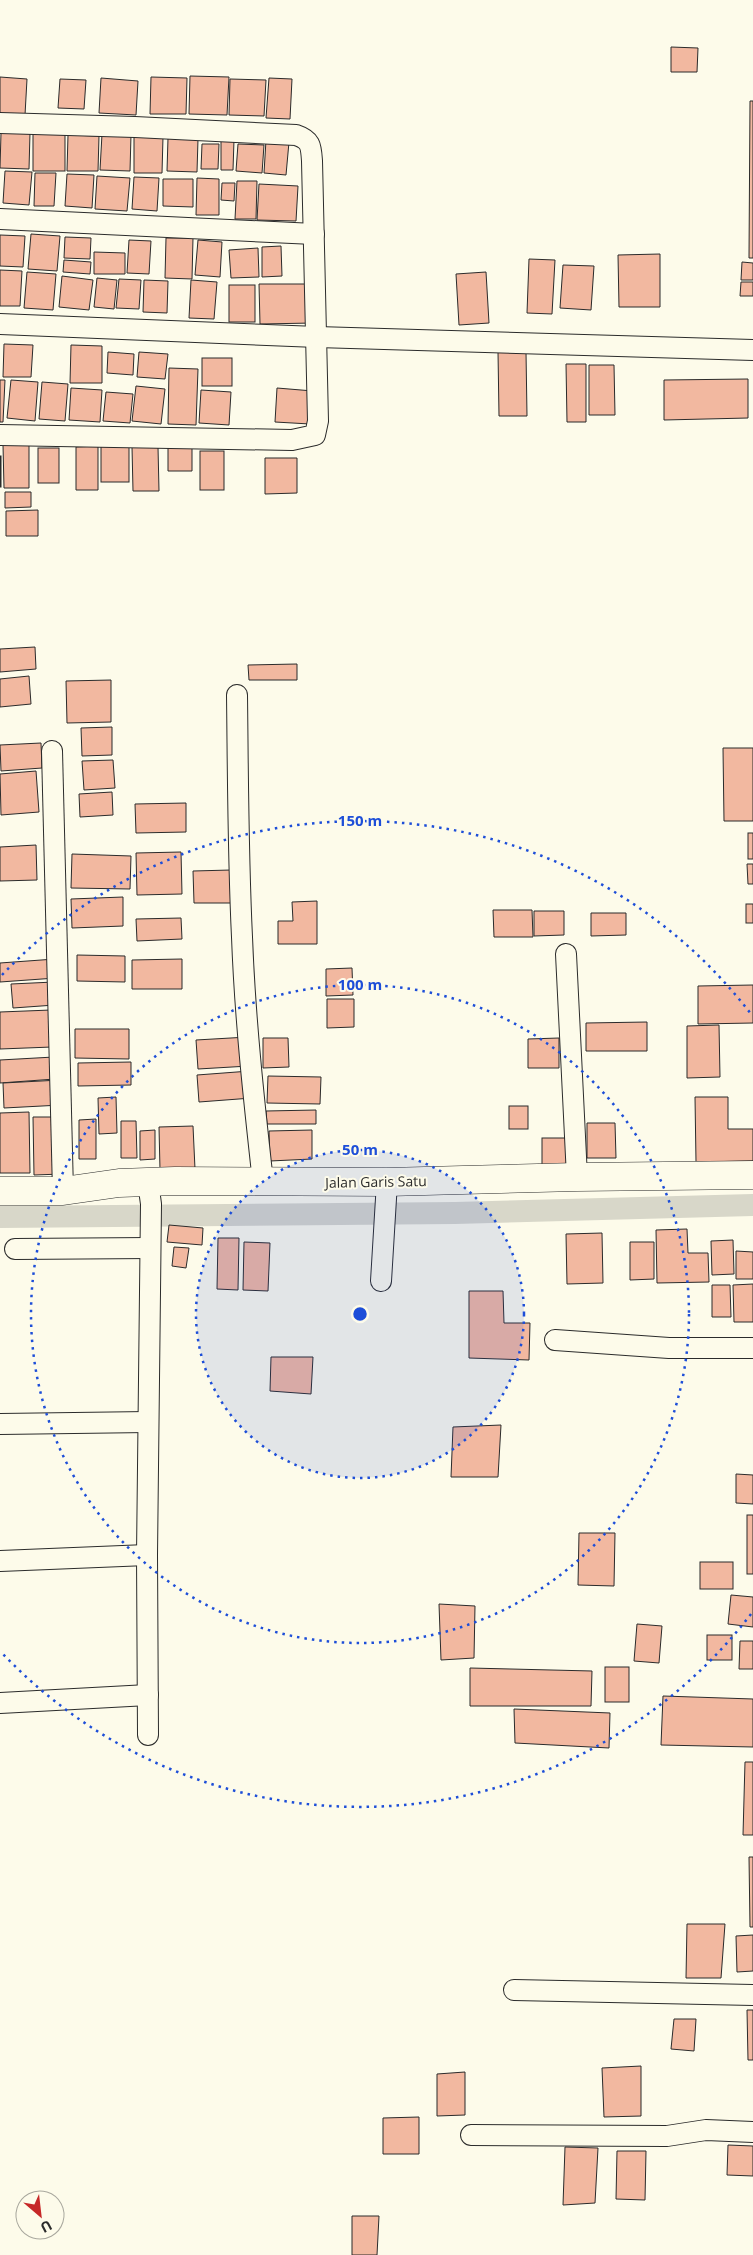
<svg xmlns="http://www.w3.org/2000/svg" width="753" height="2255" font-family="'Open Sans',sans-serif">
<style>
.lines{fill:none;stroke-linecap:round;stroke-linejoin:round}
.canal{stroke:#d8d7c9;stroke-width:22}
.building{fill:#f2b8a0;stroke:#2b2b2b}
.street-casing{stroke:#2b2b2b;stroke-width:22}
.secondary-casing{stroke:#2b2b2b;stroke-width:29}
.street{stroke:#fdfbea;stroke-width:20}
.secondary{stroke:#fdfbea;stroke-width:28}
.ring{fill:none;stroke:#1d4ed8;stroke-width:2.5;stroke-dasharray:2.5 5}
.labels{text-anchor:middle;stroke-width:4;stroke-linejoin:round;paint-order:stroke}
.street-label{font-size:14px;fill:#2b2b2b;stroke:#fdfbea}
.centre{fill:#1d4ed8;stroke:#fdfbea;stroke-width:2.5}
.ring-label{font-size:15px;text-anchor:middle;font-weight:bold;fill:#1d4ed8;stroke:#fdfbea;stroke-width:4;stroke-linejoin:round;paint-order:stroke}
</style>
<rect width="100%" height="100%" fill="#fdfbea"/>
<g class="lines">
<!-- canal -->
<path class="canal" d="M0,1217L455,1213L753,1205"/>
</g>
<!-- building -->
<g class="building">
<path d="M671,47L698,48L697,72H671Z"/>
<path d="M190,76L229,77L227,115L189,114Z"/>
<path d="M0,77L27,79L25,115L0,114Z"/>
<path d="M151,77L187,78L186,114H150Z"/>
<path d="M101,78L138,81L136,115L99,113Z"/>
<path d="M269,78L292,79L290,119L266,118Z"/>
<path d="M60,79L86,80L84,109L58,108Z"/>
<path d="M230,79L266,80L264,116L229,115Z"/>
<path d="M750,101H753V258H749Z"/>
<path d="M1,133H30L29,169L0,168Z"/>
<rect x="33" y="134" width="32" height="37"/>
<path d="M102,134L131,135L130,171L100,170Z"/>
<path d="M68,135L99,136L98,171H67Z"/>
<path d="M134,137H163L162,173H134Z"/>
<path d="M168,138L198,139L197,172L167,171Z"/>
<path d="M221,140H234L233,170H221Z"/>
<path d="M266,140L289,142L286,175L264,173Z"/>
<path d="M202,144H219L218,169H201Z"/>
<path d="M238,144L264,145L262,173L236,171Z"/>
<path d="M5,171L32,172L29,205L3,203Z"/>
<path d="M35,173H56L54,206H34Z"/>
<path d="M67,174L94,175L92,208L65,206Z"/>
<path d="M97,176L130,178L127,211L95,209Z"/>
<path d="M134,177L159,178L157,211L132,209Z"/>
<path d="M197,178L219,179V215H196Z"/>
<path d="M163,179H193V207L163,206Z"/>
<path d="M237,181H257L256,219H235Z"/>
<path d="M222,183H235L234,201L221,200Z"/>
<path d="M259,184L298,186L296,221L257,220Z"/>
<path d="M31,234L60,236L57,271L28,269Z"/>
<path d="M0,235L25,236L23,267L0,266Z"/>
<path d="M65,237L91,238L90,259L64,258Z"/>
<path d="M166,238H193L192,279L165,278Z"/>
<path d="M129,240L151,241L149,274L127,273Z"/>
<path d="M198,240L222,242L220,277L195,275Z"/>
<path d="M281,246L282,276L262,277V247Z"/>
<path d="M258,248L259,277L231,278L229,250Z"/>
<path d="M94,252L125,253V274H94Z"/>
<path d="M660,254V307H619L618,255Z"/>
<path d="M529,259L555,260L552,314L527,313Z"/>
<path d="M64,260L91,262L90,274L63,272Z"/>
<path d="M742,262L753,263V280H741Z"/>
<path d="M563,265L594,266L591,310L560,308Z"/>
<path d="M0,270L22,271L20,306H0Z"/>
<path d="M27,272L56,274L53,310L24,308Z"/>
<path d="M486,272L489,323L459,325L456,274Z"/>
<path d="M62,276L93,280L89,310L59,307Z"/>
<path d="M97,278L117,280L114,309L94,307Z"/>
<path d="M119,279L141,280L139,309L116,308Z"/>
<path d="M144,280L168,281L167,313L143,312Z"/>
<path d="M191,280L217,282L214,319L189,318Z"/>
<path d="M741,282H753V296H740Z"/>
<path d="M259,284H313V323L260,324Z"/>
<rect x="229" y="285" width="26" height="37"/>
<path d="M4,344L33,345L31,377H3Z"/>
<path d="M71,345L102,346V383H70Z"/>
<path d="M108,352L134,354L133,375L107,373Z"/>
<path d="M139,352L168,354L165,379L137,377Z"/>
<path d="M498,352H526L527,416H499Z"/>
<rect x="202" y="358" width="30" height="28"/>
<path d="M566,364H586V422H567Z"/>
<path d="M589,365H614L615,415H589Z"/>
<path d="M169,368L198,369L196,425L168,424Z"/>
<path d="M748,379V418L664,420V380Z"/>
<path d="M0,380H5L3,422H0Z"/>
<path d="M11,380L38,382L35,421L7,418Z"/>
<path d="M42,382L68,384L65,421L39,419Z"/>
<path d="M136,386L165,389L161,424L132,421Z"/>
<path d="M71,388L102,390L100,422L69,420Z"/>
<path d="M277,388L313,391L310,424L275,422Z"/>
<path d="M201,390L231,392L229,425L199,423Z"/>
<path d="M106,392L133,394L130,423L103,421Z"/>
<path d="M29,444V488H4L3,445Z"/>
<path d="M192,445V471H168V446Z"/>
<path d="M98,446V490H76V447Z"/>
<rect x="101" y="446" width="28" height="36"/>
<path d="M132,447H158L159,491H133Z"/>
<rect x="38" y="448" width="21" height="35"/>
<rect x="200" y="451" width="24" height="39"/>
<rect x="0" y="456" width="1" height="31"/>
<path d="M265,458H297V493L265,494Z"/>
<path d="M5,492H31V507L5,508Z"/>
<path d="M38,510V536H6V511Z"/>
<path d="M35,647L36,669L0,672V649Z"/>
<path d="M297,664V680H249L248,665Z"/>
<path d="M29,676L31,704L0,707V679Z"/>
<path d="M111,680V722L67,723L66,681Z"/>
<path d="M112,727V755L82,756L81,728Z"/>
<path d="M41,743L42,768L1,771L0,745Z"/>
<path d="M723,748H753V821H724Z"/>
<path d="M113,760L115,788L84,790L82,761Z"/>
<path d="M36,771L39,812L1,815L0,774Z"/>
<path d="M112,792L113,815L80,817L79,794Z"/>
<path d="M186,803V832L136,833L135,804Z"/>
<rect x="748" y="833" width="5" height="26"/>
<path d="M36,845L37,880L0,881V847Z"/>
<path d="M181,852L182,894L137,895L136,853Z"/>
<path d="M72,854L131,856L130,889L71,888Z"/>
<path d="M747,864H753V884H748Z"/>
<path d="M231,870V903H194L193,871Z"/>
<path d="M123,897V926L72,928L71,899Z"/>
<path d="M317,901V944H278V921H293L292,902Z"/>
<rect x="746" y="904" width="7" height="19"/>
<path d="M493,910H532L533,937H494Z"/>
<path d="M534,911H564V935L534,936Z"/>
<path d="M591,913H626V935L591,936Z"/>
<path d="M181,918L182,939L137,941L136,919Z"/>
<path d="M77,955L125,956V982L77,981Z"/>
<path d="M55,959L56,978L0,982V963Z"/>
<path d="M182,959V989H132V960Z"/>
<path d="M352,968L353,995L326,996V969Z"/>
<path d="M54,982L55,1005L13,1008L11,984Z"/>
<path d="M753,985V1023L698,1024V986Z"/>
<path d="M327,999H354V1027L327,1028Z"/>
<path d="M51,1010L52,1047L0,1049V1012Z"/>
<path d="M647,1022V1051H586V1023Z"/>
<path d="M719,1025L720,1077L687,1078V1026Z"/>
<path d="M75,1029H129V1059L75,1058Z"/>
<path d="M248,1037L249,1066L198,1069L196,1040Z"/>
<path d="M263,1038H288L289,1067L263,1068Z"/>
<path d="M559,1038V1068H528V1039Z"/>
<path d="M54,1057L55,1079L0,1083V1060Z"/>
<path d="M131,1062V1085L78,1086V1063Z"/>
<path d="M250,1071L252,1098L199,1102L197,1075Z"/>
<path d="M268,1076L321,1077L320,1104L267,1103Z"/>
<path d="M60,1080L61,1105L4,1108L3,1083Z"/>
<path d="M116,1097L117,1133L99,1134L98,1098Z"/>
<path d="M695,1097H728V1129H753V1161L696,1162Z"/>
<rect x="509" y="1106" width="19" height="23"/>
<path d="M316,1110V1124H267L266,1111Z"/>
<path d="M29,1112L30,1173H0V1113Z"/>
<path d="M33,1117H61L62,1174L34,1175Z"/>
<path d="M96,1119V1159H79V1120Z"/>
<path d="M121,1121H136L137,1158H121Z"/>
<path d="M587,1123H615L616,1158H587Z"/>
<path d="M193,1126L195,1169L160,1170L159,1127Z"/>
<path d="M155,1130V1159L140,1160V1131Z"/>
<path d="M312,1130V1159L270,1161L269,1131Z"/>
<rect x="542" y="1138" width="32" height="28"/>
<path d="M169,1225L203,1228L202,1245L167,1242Z"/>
<path d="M687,1229L688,1253H708L709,1282L657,1283L656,1230Z"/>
<path d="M602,1233L603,1283L567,1284L566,1234Z"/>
<path d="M218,1238H239L238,1290L217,1289Z"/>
<path d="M733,1240L734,1274L712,1275L711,1241Z"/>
<path d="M244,1242L270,1243L268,1291L243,1290Z"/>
<path d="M630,1242H654V1279L630,1280Z"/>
<path d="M174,1247L189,1248L186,1268L172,1266Z"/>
<path d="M736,1251L753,1252V1279H736Z"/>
<path d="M753,1284V1322H734L733,1285Z"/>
<path d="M712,1285H730L731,1317H712Z"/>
<path d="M469,1291H503L504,1323H530L529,1360L469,1358Z"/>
<path d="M271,1357H313L311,1394L270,1391Z"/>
<path d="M501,1425L498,1477H451L453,1427Z"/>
<path d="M736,1474L753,1475V1504L736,1503Z"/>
<rect x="747" y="1515" width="6" height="59"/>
<path d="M579,1533H615L614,1586L578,1585Z"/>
<rect x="700" y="1562" width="33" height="27"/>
<path d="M731,1595L753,1597V1627L728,1624Z"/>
<path d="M439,1604L475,1606L474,1658L441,1660Z"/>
<path d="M637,1624L662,1626L659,1663L634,1661Z"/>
<rect x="707" y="1635" width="25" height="25"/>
<path d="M740,1641H753V1669H739Z"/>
<rect x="605" y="1667" width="24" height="35"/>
<path d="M470,1668L592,1671L591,1706H470Z"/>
<path d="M663,1696L753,1699V1747L661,1745Z"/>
<path d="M514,1709L610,1713L609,1748L515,1743Z"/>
<path d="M745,1762H753V1835H743Z"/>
<path d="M749,1857H753V1927H750Z"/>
<path d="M687,1924H725L721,1978H686Z"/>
<path d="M753,1935V1971L737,1972L736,1936Z"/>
<path d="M747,2010H753V2060H748Z"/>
<path d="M674,2019H696L694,2051L671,2049Z"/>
<path d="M641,2066V2116L604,2117L602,2068Z"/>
<path d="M465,2072V2115L437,2116V2074Z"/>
<path d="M419,2117V2154H383V2118Z"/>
<path d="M728,2145L753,2146V2176L727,2175Z"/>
<path d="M565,2147L598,2148L595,2203L563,2205Z"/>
<path d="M617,2151H646L645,2200L616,2199Z"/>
<path d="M352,2216H379L377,2255H352Z"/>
</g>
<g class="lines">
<!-- street casing -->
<g class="street-casing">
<g id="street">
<path d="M0,123L135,127L296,135C311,140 311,146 312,161L318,421L315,435L292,440L0,435"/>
<path d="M0,219L314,234"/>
<path d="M0,324L317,337L753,350"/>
<path d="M237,695C238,776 238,856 242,937C245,1019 254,1101 263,1182"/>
<path d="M52,751L63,1191"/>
<path d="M566,954L577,1177"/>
<path d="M148,1182L151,1204L147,1555L148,1735"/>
<path d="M15,1249L150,1248"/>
<path d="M381,1281L387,1182"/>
<path d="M555,1340L669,1348H753"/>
<path d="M0,1424L148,1422"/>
<path d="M0,1561L147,1555"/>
<path d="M0,1703L148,1695"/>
<path d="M514,1990L753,1995"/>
<path d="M471,2135L667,2136L706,2130L753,2132"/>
</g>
</g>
<!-- secondary casing -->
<g class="secondary-casing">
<path id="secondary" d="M0,1191H63L119,1183L175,1181L387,1182L577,1177L753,1175"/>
</g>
<!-- street -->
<use href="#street" class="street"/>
<!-- secondary -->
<use href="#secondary" class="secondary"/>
</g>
<!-- distance rings -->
<circle cx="360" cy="1314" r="164" fill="#1d4ed8" fill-opacity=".12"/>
<g class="ring">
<circle cx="360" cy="1314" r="164"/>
<circle cx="360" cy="1314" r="329"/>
<path d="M751 1614A493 493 0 0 1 2 1653M2 975A493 493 0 0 1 751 1014"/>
</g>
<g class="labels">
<!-- street labels -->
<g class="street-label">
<text transform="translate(376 1182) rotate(-1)" y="5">Jalan Garis Satu</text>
</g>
</g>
<circle cx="360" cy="1314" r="8" class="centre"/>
<g class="ring-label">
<text x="360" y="826">150 m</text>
<text x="360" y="990">100 m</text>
<text x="360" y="1155">50 m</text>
</g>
<!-- north arrow -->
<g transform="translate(40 2215) rotate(152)"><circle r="24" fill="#fdfbea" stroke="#a9a89e"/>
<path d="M0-4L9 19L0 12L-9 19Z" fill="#c62828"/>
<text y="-8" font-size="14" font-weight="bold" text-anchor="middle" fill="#2b2b2b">U</text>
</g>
</svg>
